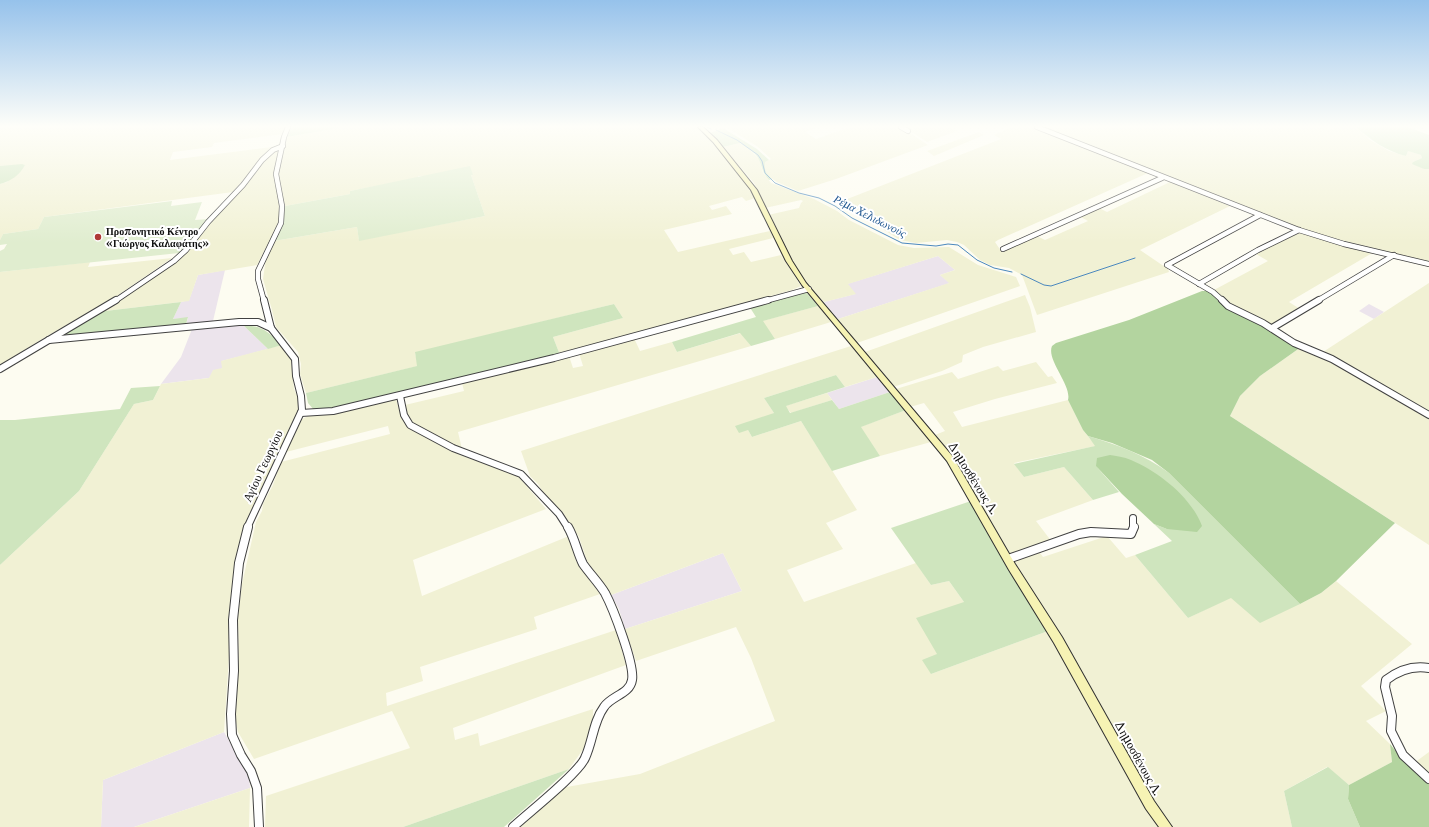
<svg xmlns="http://www.w3.org/2000/svg" width="1429" height="827" font-family="Merriweather,serif">
<style>
.industrial{fill:#ece4ec}
.farmland{fill:#f1f1d4}
.green{fill:#cfe5be}
.forest{fill:#b3d49f}
.pitch{fill:#e0edcf}
.lines{fill:none;stroke-linecap:round;stroke-linejoin:round}
.stream{stroke:#4b88be;stroke-width:1}
.street-far2-casing{stroke:#414141;stroke-width:6}
.street-far1-casing{stroke:#414141;stroke-width:8}
.street-casing{stroke:#414141;stroke-width:10}
.secondary-casing{stroke:#303030;stroke-width:2}
.street-far2{stroke:#fff;stroke-width:4.5}
.street-far1{stroke:#fff;stroke-width:6}
.street{stroke:#fff;stroke-width:8}
.secondary{fill:#f6f3b4;fill-rule:evenodd}
.poi-dot{fill:#af3936;stroke:#fff;stroke-width:1.5}
.labels{text-anchor:middle;stroke-width:4;stroke-linejoin:round;paint-order:stroke}
.far-poi-label{font-size:10px;font-weight:bold;fill:#0e0e0e;stroke:#fff;text-anchor:start}
.far-water-label{font-size:11px;font-style:italic;fill:#255b93;stroke:#fff}
.street-label{font-size:12px;fill:#0e0e0e;stroke:#fff}
</style>
<rect width="100%" height="100%" fill="#fdfcf1"/>
<!-- industrial -->
<g class="industrial">
<path d="M938,256L955,270L940,275L950,283L838,319L824,302L855,294L847,284Z"/>
<path d="M225,270L213,321L186,324L188,318L173,319L181,302L189,300L198,275Z"/>
<path d="M1369,304L1384,312L1374,319L1359,311Z"/>
<path d="M243,325L268,349L222,361V368L209,378L161,384L181,357L192,329Z"/>
<path d="M877,377L890,392L839,409L827,393Z"/>
<path d="M723,553L742,591L625,629L619,609L611,595Z"/>
<path d="M224,732L249,776L250,788L134,827H101L103,780Z"/>
</g>
<!-- farmland -->
<g class="farmland">
<path d="M0,127H286L283,134L214,143L212,147L173,152L170,160L280,146L265,155L233,192L44,217L38,229L3,234L0,240V184L7,182L25,165L0,166Z"/>
<path d="M344,127H698L717,146L750,189L755,198L746,201L742,197L709,206L712,210L726,206L732,214L664,230L678,252L770,231L773,238L729,249L733,255L744,252L751,262L781,255L801,286L792,290L560,355L553,337L623,318L614,304L415,353L418,366L306,393L300,374L301,364L298,352L276,327L272,310L263,279L266,258L274,241L357,227L359,240L485,216L471,175H473L418,176L419,178L350,191V194L285,206L278,172L287,137Z"/>
<path d="M726,127H819L805,132L816,139L850,127H901L928,145L836,179L798,191L777,182L768,176L764,168L765,162L771,159L758,147Z"/>
<path d="M904,127H952L951,128L957,131L927,142Z"/>
<path d="M1011,127H1034L1050,132L1148,173L998,240L995,242L1001,251L1037,236L1045,240L1088,221L1079,216L1099,208L1107,212L1170,182L1230,206L1140,250L1168,269L1169,272L1037,315L1022,275L1009,268L990,265L980,260L964,245L957,242L947,240L916,243L900,240L862,216L837,203L1001,139L994,135Z"/>
<path d="M1041,127H1324L1327,130L1337,127H1356L1370,140L1389,151L1406,156L1408,151L1421,155L1422,158L1413,162L1424,169H1429V262L1317,234L1280,221Z"/>
<path d="M979,132L984,135L934,156L927,151Z"/>
<path d="M740,143L749,149L759,159L763,173L771,183L814,199L837,211L849,220L898,245L914,248L949,247L978,265L1016,277L1020,286L857,343L838,319L949,283L940,275L955,270L938,256L848,284L856,294L824,302L809,286L790,260L768,215L799,208L801,203L803,201L801,200L765,208L754,183L723,147Z"/>
<path d="M279,148L274,174L280,206L279,223L257,265L198,275L189,301L97,312L188,250L257,169L271,154Z"/>
<path d="M1299,231L1374,252L1289,302L1300,309L1270,325L1224,300L1214,290L1268,261L1256,254Z"/>
<path d="M172,258L114,298L47,336L0,365V272L90,262L88,267Z"/>
<path d="M1429,283V411L1428,412L1323,352Z"/>
<path d="M1025,295L1030,307L1036,332L983,347L963,355L962,362L942,371L893,387L865,352Z"/>
<path d="M818,306L831,322L775,339L762,321Z"/>
<path d="M741,333L751,346L458,432L462,449L425,431L410,421L407,416L405,405L464,391L462,383L569,356L573,368L583,366L579,353L634,338L640,351L672,342L677,352Z"/>
<path d="M282,345L291,360L294,389L298,398L299,408L264,489L245,525L234,570L229,627V656L224,732L103,780L101,827H0V565L79,491L134,404L153,400L161,384L209,378L213,370L222,368L221,361Z"/>
<path d="M851,346L877,377L845,387L836,375L764,398L774,413L748,430L752,437L801,421L857,510L826,523L843,549L787,570L804,602L916,563L931,585L949,581L964,602L937,654L931,674L1048,631L1159,827H517L561,788L640,774L775,721L751,658L736,627L636,661L625,629L742,591L723,553L611,595L587,561L579,537L562,511L550,503L538,484L530,476L521,451Z"/>
<path d="M1301,347L1314,351L1429,417V545L1230,416L1240,396L1260,376Z"/>
<path d="M1036,362L1048,377L1052,376L1057,383L995,399L953,412L962,427L1068,400L1083,430L1096,446L1014,463L1024,477L1064,467L1093,500L1036,521L1052,542L1010,555L949,452L935,435L945,431L924,403L910,407L896,389L952,372L958,379L998,366L1003,371Z"/>
<path d="M827,393L832,400L791,413L785,406Z"/>
<path d="M396,399L402,418L406,424L460,455L518,476L546,509L413,560L422,596L569,536L576,561L600,594L534,617L537,629L420,667L423,681L386,693L387,706L616,630L626,665L453,728L455,740L478,733L480,746L593,709V718L584,748L569,769L403,827H265L266,796L410,748L392,711L254,759L238,732L234,712L239,660L238,616L242,584L256,522L262,511L263,504L273,485L281,462L390,434L388,426L286,452L299,421L308,416L326,415Z"/>
<path d="M906,410L931,442L880,456L860,427Z"/>
<path d="M1107,536L1126,558L1135,555L1188,618L1231,597L1300,604L1321,593L1336,581L1412,644L1361,686L1386,711L1366,721L1390,744L1392,762L1349,785L1327,767L1284,791L1292,827H1170L1138,775L1013,559L1038,550L1043,557Z"/>
<path d="M1429,752V774L1414,763Z"/>
<path d="M250,788L249,827H134Z"/>
</g>
<!-- green -->
<g class="green">
<path d="M292,127H344L287,137Z"/>
<path d="M1356,127H1408L1429,135V169H1424L1412,164L1413,162L1422,158L1421,155L1408,151L1406,156C1386,151 1372,141 1356,127Z"/>
<path d="M723,128L757,149L769,160L765,162C764,170 766,174 772,179L769,180C762,172 763,169 759,160C756,152 747,148 740,143L723,147L710,133Z"/>
<path d="M22,164L25,165C20,175 11,181 0,184V166Z"/>
<path d="M805,291L818,306L763,321L775,339L751,346L740,333L677,352L672,342L756,317L749,306Z"/>
<path d="M181,302L173,319L188,317L186,324L51,339L97,312Z"/>
<path d="M614,304L623,318L553,337L560,355L333,409L314,410L308,403L306,393L417,366L415,352Z"/>
<path d="M243,325C263,326 268,332 282,345L268,349Z"/>
<path d="M836,375L845,387L786,406L790,413L832,400L839,409L890,392L906,410L861,427L880,456L832,471L801,421L752,437L748,430L739,433L735,426L774,413L764,398Z"/>
<path d="M160,386L153,400L134,404L79,491L0,565V420H15L120,409L131,388Z"/>
<path d="M1088,436C1116,444 1145,455 1169,473L1300,604L1260,623L1231,598L1188,618L1135,555L1172,541L1154,524L1167,529L1096,466L1119,492L1093,500L1064,467L1024,477L1014,464L1095,446Z"/>
<path d="M971,501L1048,631L931,674L922,660L937,654L916,618L964,602L949,581L931,585L891,528Z"/>
<path d="M1328,767L1349,785L1348,799L1360,827H1292L1284,791Z"/>
<path d="M569,769L504,827H403Z"/>
</g>
<!-- forest -->
<g class="forest">
<path d="M1202,291H1208L1301,347L1260,376L1240,396L1230,416L1395,523L1336,581L1321,593L1300,604L1169,473L1152,460L1112,443L1088,436L1083,430L1068,400C1072,385 1046,360 1052,346L1056,343L1129,320Z"/>
<path d="M1110,455C1116,456 1124,457 1131,460C1159,472 1191,497 1202,526L1197,532L1167,529L1154,524L1122,494L1096,466L1097,458Z"/>
<path d="M1390,744L1403,760L1429,782V827H1360L1348,799L1349,785L1392,762Z"/>
</g>
<!-- pitch -->
<g class="pitch">
<path d="M470,166L473,175H471L485,216L359,241L357,227L274,241L283,223L285,206L350,194V191Z"/>
<path d="M172,201L171,206L202,202L195,220L210,219L179,253L0,272V251L4,249L7,244L0,245V240L3,234L38,229L44,217Z"/>
</g>
<g class="lines">
<!-- stream -->
<g class="stream">
<path d="M707,127L711,129"/>
<path d="M716,130L737,140L758,155L762,161L765,173L775,183L799,193L819,198L835,206L852,218L902,243L936,246L948,244L958,245L977,260L994,268L1012,272"/>
<path d="M1021,274L1044,285L1051,286L1135,258"/>
</g>
<!-- street-far2 casing -->
<g class="street-far2-casing">
<g id="street-far2">
<path d="M901,127L908,131"/>
<path d="M1037,127L1299,230L1344,244L1429,264"/>
<path d="M1003,249L1162,178"/>
<path d="M1199,284L1258,250L1299,230"/>
<path d="M115,301L174,261L186,250L208,222L243,185L262,160L273,150L283,146"/>
<path d="M264,301L258,279V271L281,223L282,206L276,174L284,137L288,127"/>
<path d="M765,301L809,289"/>
<path d="M1223,301L1213,292L1167,265L1260,215"/>
<path d="M1317,301L1394,255"/>
</g>
</g>
<!-- street-far1 casing -->
<g class="street-far1-casing">
<g id="street-far1">
<path d="M1222,300L1228,306L1263,323L1294,343L1332,359L1429,415"/>
<path d="M1272,328L1319,300"/>
<path d="M49,340L239,322H258L271,328"/>
<path d="M0,369L116,300"/>
<path d="M400,396L404,415L410,425L453,448L521,474L559,514L568,528"/>
<path d="M301,413L333,411L554,358L768,300"/>
<path d="M1133,518V528"/>
<path d="M247,528L302,410L301,396L296,376L295,359L271,328L264,300"/>
</g>
</g>
<!-- street casing -->
<g class="street-casing">
<g id="street">
<path d="M248,527L239,563L233,620L234,671L231,714L232,735L241,755L251,771L257,788L259,827"/>
<path d="M1008,559L1079,534L1091,532L1131,534L1134,527"/>
<path d="M1429,668C1412,665 1399,670 1386,680L1385,687L1392,716L1391,731L1403,755L1429,779"/>
<path d="M513,827C528,813 578,774 585,758C593,741 593,722 604,707C611,696 630,694 632,680C635,665 613,608 605,593C599,583 590,574 583,564C577,552 575,539 568,527"/>
</g>
</g>
<!-- secondary casing -->
<g class="secondary-casing">
<path id="secondary" d="M698,127H703L717,140L757,190L792,261L806,283L953,457L1015,564L1062,637L1154,801L1172,827H1159L1146,809L1054,643L1009,570L947,461L802,285L786,261L751,190L713,142Z"/>
</g>
<!-- street-far2 -->
<use href="#street-far2" class="street-far2"/>
<!-- street-far1 -->
<use href="#street-far1" class="street-far1"/>
<!-- street -->
<use href="#street" class="street"/>
<!-- secondary -->
<use href="#secondary" class="secondary"/>
</g>
<!-- sky -->
<linearGradient id="sky" x2="0" y2="1"><stop stop-color="#96c2eb"/><stop offset="0.52" stop-color="#fefef9"/><stop offset="1" stop-color="#fefef9" stop-opacity="0"/></linearGradient>
<rect width="1429" height="243" fill="url(#sky)"/>
<!-- markers -->
<circle class="poi-dot" cx="98" cy="237" r="4"/>
<g class="labels">
<!-- far-poi labels -->
<g class="far-poi-label">
<text x="106" y="235">Προπονητικό Κέντρο<tspan x="106" dy="12">«Γιώργος Καλαφάτης»</tspan></text>
</g>
<!-- far-water labels -->
<g class="far-water-label">
<text transform="translate(870 216) rotate(27)" y="4">Ρέμα Χελιδωνούς</text>
</g>
<!-- street labels -->
<g class="street-label">
<text transform="translate(263 466) rotate(-65)" y="4">Αγίου Γεωργίου</text>
<text transform="translate(973 478) rotate(58)" y="4">Δημοσθένους Λ.</text>
<text transform="translate(1138 758) rotate(61)" y="4">Δημοσθένους Λ.</text>
</g>
</g>
</svg>
